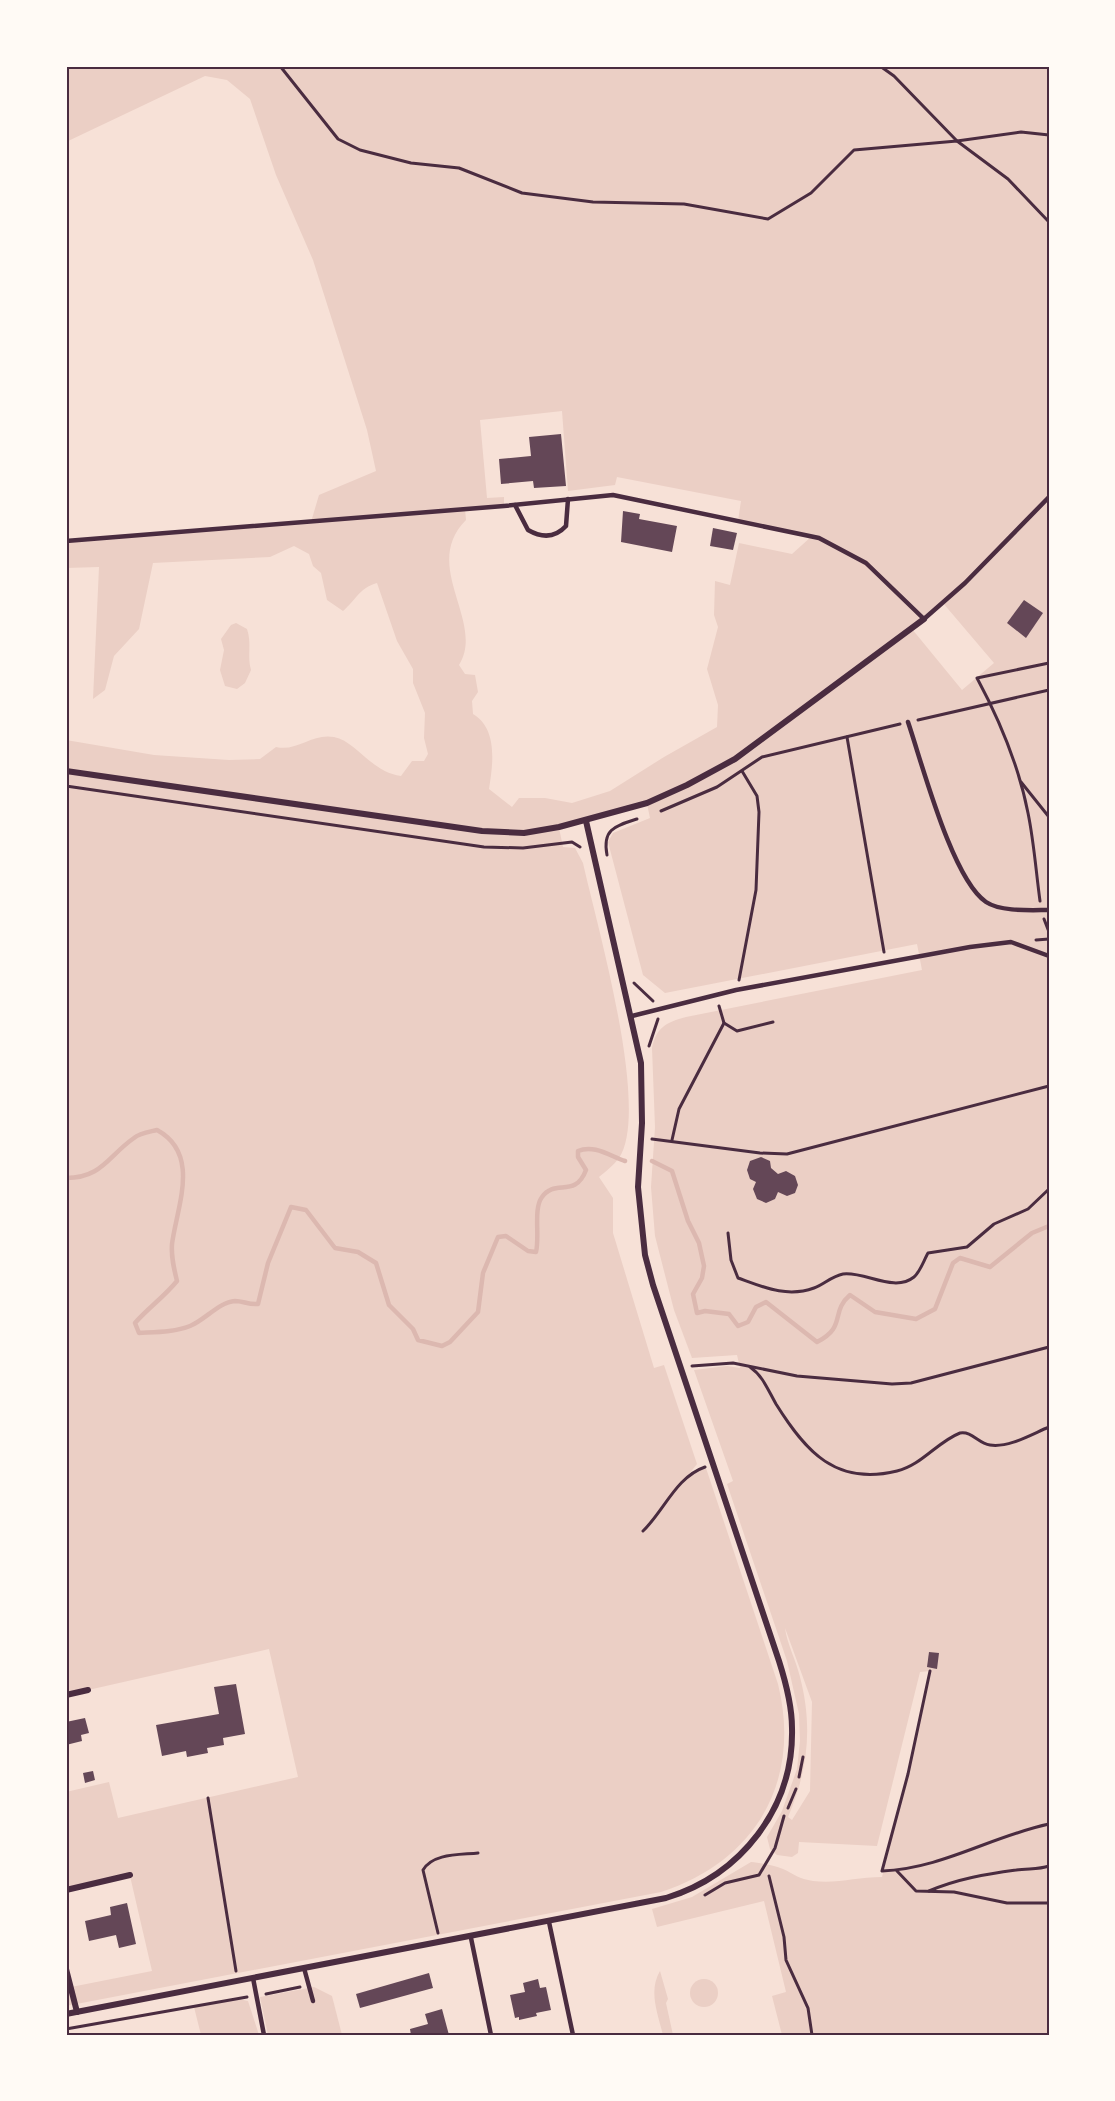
<svg xmlns="http://www.w3.org/2000/svg" width="1115" height="2101" font-family="'Times New Roman',serif">
<style>
.green{fill:#ebcfc5;fill-rule:evenodd}
.lines{fill:none;stroke-linecap:round;stroke-linejoin:round}
.stream{stroke:#dcb8b0;stroke-width:4.5}
.building{fill:#644757}
.path{stroke:#4a2c40;stroke-width:3}
.service{stroke:#4a2c40;stroke-width:4.5}
.minor{stroke:#4a2c40;stroke-width:6}
.neatline{fill:none;stroke:#4a2c40;stroke-width:2}
</style>
<rect width="100%" height="100%" fill="#f7e1d7"/>
<!-- green -->
<g class="green">
<path d="M66,66H1049V2035H782L772,1996L786,1992L764,1901L657,1927L652,1909L692,1897L751,1862C760,1863 774,1865 783,1869C794,1874 799,1879 813,1881C837,1884 857,1877 882,1877L908,1774L930,1671L920,1672L877,1846L799,1842L798,1853L792,1857L777,1855L770,1849L767,1837L782,1811L797,1769L800,1741L799,1714L787,1661L727,1484L733,1481L694,1370L727,1366L740,1368L737,1355L692,1358L674,1310L655,1236L651,1187L655,1127L652,1048C656,1028 666,1022 686,1017L922,970L917,944L665,993L643,975L608,842L613,833L650,818L647,804L559,828L563,847L575,848L583,863C596,922 651,1110 619,1158C614,1165 605,1172 599,1177L613,1198V1233L654,1368L664,1365L697,1464L689,1474L706,1468L778,1684C802,1781 756,1861 661,1892L66,2006V1988L152,1971L130,1876L66,1890V1792L109,1782L118,1818L298,1777L269,1649L66,1695V740L154,755L229,760L260,759L276,747C297,752 312,733 334,737C356,741 371,772 401,776L412,761H424L428,754L424,738L425,713L413,683V669L397,641L377,583C359,588 356,600 343,611L327,600L321,573L313,566L309,554L294,546L270,557L153,563L139,629L114,656L105,690L93,699L99,567L66,568V541L311,522L319,495L376,471L367,430L313,260L276,175L250,99L227,80L205,76L66,142ZM562,411L568,491L615,485L617,477L741,501L738,521L812,536L792,554L739,543L730,585L715,581L714,615L718,627L707,669L718,705L717,727L664,757L610,791L572,803L545,798H519L512,807L489,789C493,764 498,729 473,714L472,701L478,692L475,675L465,674L459,665C486,622 420,566 466,520L465,509L504,506V497L487,498L480,420ZM943,603L994,663L962,690L912,629ZM785,1628L812,1702L810,1791L792,1820L788,1817C808,1770 813,1727 800,1677C796,1660 787,1644 785,1628Z"/>
<path d="M236,623L247,629C252,643 247,657 251,670L245,683L237,689L225,686L220,670L224,650L221,639L231,625Z"/>
<path d="M660,1971L668,1999L666,2003L673,2035H663C658,2014 648,1991 660,1971Z"/>
<circle cx="704" cy="1993" r="14"/>
<path d="M314,1987L332,1996L342,2035H268L260,1997Z"/>
<path d="M239,1999L248,2001L259,2035H201L194,2007Z"/>
</g>
<g class="lines">
<!-- stream -->
<g class="stream">
<path d="M652,1161L672,1171L688,1221L699,1243L704,1266L702,1278L693,1294L697,1313L705,1311L729,1314L738,1326L748,1322L756,1307L766,1302L817,1342C847,1327 830,1312 850,1295L875,1312L916,1319L935,1309L953,1263L960,1258L990,1267L1032,1233L1049,1226"/>
<path d="M66,1178C102,1178 108,1156 134,1138C140,1133 149,1132 157,1130C201,1154 177,1206 172,1244C171,1257 174,1269 177,1281C164,1297 148,1308 135,1323L139,1333C156,1332 175,1332 190,1326C205,1320 219,1302 235,1301C243,1301 249,1305 258,1304L268,1263L291,1207L306,1210L335,1248L358,1252L376,1263L389,1305L413,1329L418,1340L442,1346L450,1342L478,1312L483,1273L498,1237L506,1236L528,1251L536,1252C540,1236 533,1209 542,1197C555,1178 575,1199 586,1170L578,1157V1151C594,1144 610,1156 625,1161"/>
</g>
</g>
<!-- building -->
<g class="building">
<path d="M561,434L566,486L534,488L533,481L501,484L499,459L531,456L529,437Z"/>
<path d="M623,511L640,514L639,519L677,526L672,552L621,542Z"/>
<path d="M713,528L737,533L733,550L710,546Z"/>
<path d="M1024,600L1043,613L1026,638L1007,623Z"/>
<path d="M761,1157L770,1161L771,1168L778,1174L786,1171L795,1176L798,1185L795,1193L787,1196L778,1192L775,1199L766,1203L757,1199L753,1189L756,1182L750,1179L747,1170L750,1161Z"/>
<path d="M929,1652L939,1653L937,1669L927,1667Z"/>
<path d="M236,1684L245,1734L223,1738L224,1745L207,1748L208,1753L187,1757L186,1751L162,1756L156,1725L219,1714L214,1687Z"/>
<path d="M85,1718L89,1733L81,1735L82,1741L66,1745V1722Z"/>
<path d="M93,1771L95,1780L85,1783L83,1773Z"/>
<path d="M127,1903L136,1944L119,1948L116,1935L89,1941L85,1921L111,1915L110,1907Z"/>
<path d="M429,1973L433,1988L360,2008L356,1994Z"/>
<path d="M538,1979L540,1988L546,1987L551,2010L536,2013L537,2016L519,2020V2017L515,2018L510,1995L525,1992L523,1983Z"/>
<path d="M442,2009L449,2035H411L410,2029L428,2024L425,2014Z"/>
</g>
<g class="lines">
<!-- path -->
<g class="path">
<path d="M280,66L338,139L360,150L411,163L459,168L522,193L593,202L684,204L768,219L811,193L854,150L957,141L1008,179L1049,222"/>
<path d="M880,66L894,76L957,141L1021,132L1049,135"/>
<path d="M66,69L69,66"/>
<path d="M918,720L1049,690"/>
<path d="M847,737L884,952"/>
<path d="M1021,782L1049,817"/>
<path d="M66,786L484,847L523,848L572,842L580,847"/>
<path d="M661,811L717,787L762,757L900,724"/>
<path d="M607,855C602,829 615,826 637,819"/>
<path d="M1040,901C1036,872 1034,842 1028,813C1019,767 999,719 977,678L1049,663"/>
<path d="M1044,919L1049,932"/>
<path d="M1036,940L1049,939"/>
<path d="M739,980L756,890L759,812L757,796L742,771"/>
<path d="M634,983L653,1001"/>
<path d="M719,1006L724,1023L737,1031L773,1022"/>
<path d="M649,1046L658,1019"/>
<path d="M652,1139L760,1153L787,1154L1049,1086"/>
<path d="M672,1140L679,1109L724,1023"/>
<path d="M728,1233L731,1260L738,1278C763,1287 787,1298 814,1288C823,1285 832,1276 843,1274C865,1271 894,1293 914,1277C920,1272 924,1260 928,1253L967,1247L994,1224L1028,1209L1049,1189"/>
<path d="M692,1366L733,1363L797,1376L892,1384L911,1383L1049,1347"/>
<path d="M750,1367C763,1376 768,1390 776,1404C806,1452 836,1486 897,1471C922,1465 937,1442 960,1433C972,1431 978,1443 990,1445C1009,1448 1032,1434 1049,1427"/>
<path d="M643,1531C664,1511 676,1477 705,1467"/>
<path d="M930,1671L908,1774L882,1871C941,1869 992,1836 1049,1824"/>
<path d="M799,1777L803,1757"/>
<path d="M208,1798L236,1971"/>
<path d="M788,1808L796,1789"/>
<path d="M897,1871L916,1891L954,1892L1007,1903H1049"/>
<path d="M769,1876L784,1937L786,1960L808,2008L812,2035"/>
<path d="M929,1891C957,1879 986,1874 1016,1870C1028,1868 1038,1870 1049,1866"/>
<path d="M705,1895L725,1883L759,1875L775,1848L784,1816"/>
<path d="M438,1933L423,1870C433,1853 460,1855 478,1853"/>
<path d="M266,1994L300,1987"/>
<path d="M66,2029L247,1997"/>
</g>
<!-- service -->
<g class="service">
<path d="M515,505L528,530C542,538 555,538 566,526L568,499"/>
<path d="M66,541L504,506L613,495L819,538L866,563L924,619L965,583L1049,497"/>
<path d="M908,722C922,763 952,879 986,902C1001,912 1031,910 1049,910"/>
<path d="M632,1016L736,990L970,947L1011,942L1049,956"/>
<path d="M549,1922L573,2035"/>
<path d="M471,1938L491,2035"/>
<path d="M304,1968L313,2001"/>
<path d="M253,1978L264,2035"/>
</g>
<!-- minor -->
<g class="minor">
<path d="M66,771L482,831L524,833L559,827L647,803L687,785L735,759L924,619"/>
<path d="M66,1695L88,1690"/>
<path d="M66,1890L130,1875"/>
<path d="M66,1969L77,2012"/>
<path d="M66,2014L666,1898C741,1875 794,1808 792,1728C792,1705 786,1683 779,1661L653,1285L645,1255L638,1187L642,1123L641,1063L586,821"/>
</g>
</g>
<!-- border -->
<rect width="1115" height="2101" fill="none" stroke="#fffaf5" stroke-width="135"/>
<rect x="68" y="68" width="980" height="1966" class="neatline"/>
</svg>
